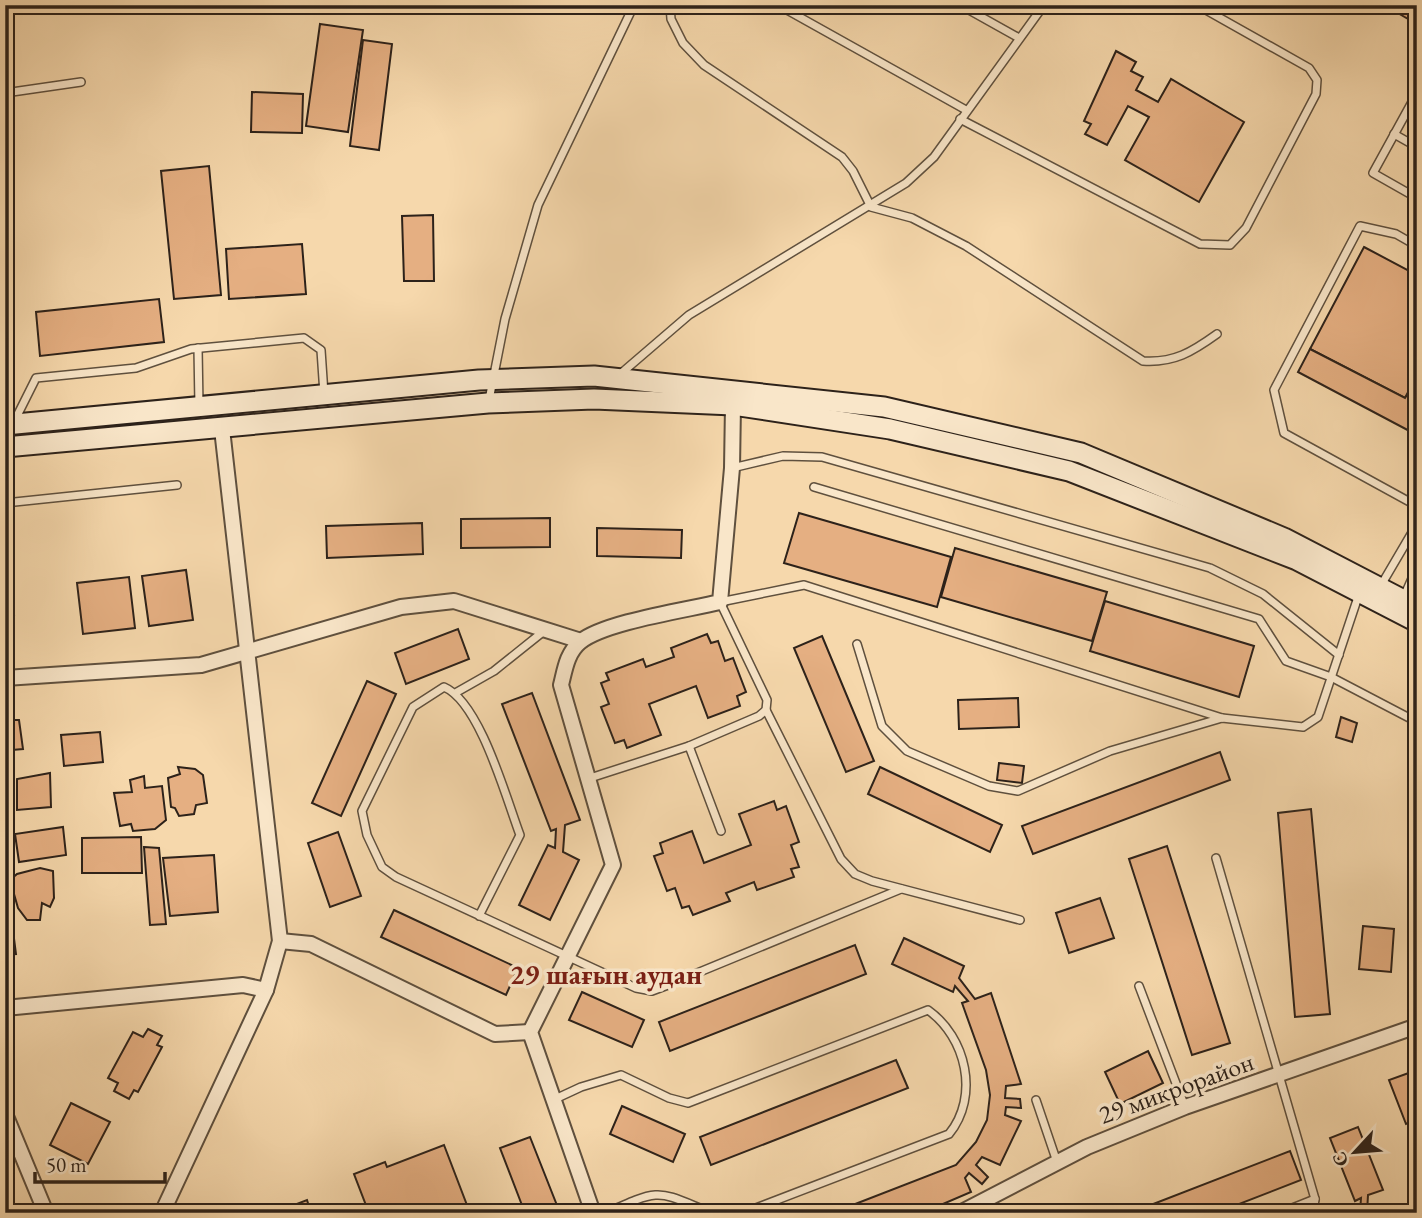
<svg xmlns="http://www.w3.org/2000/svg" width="1422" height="1218" font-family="'EB Garamond',serif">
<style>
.building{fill:#e5af82;stroke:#2d221a;stroke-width:2}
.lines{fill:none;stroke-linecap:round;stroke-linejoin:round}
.lane-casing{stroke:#5f503e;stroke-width:10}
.street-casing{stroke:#5f503e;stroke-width:18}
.secondary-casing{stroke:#2d221a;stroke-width:23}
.lane{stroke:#f9e6c9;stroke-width:7}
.street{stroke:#f9e6c9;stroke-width:14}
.secondary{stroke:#f9e6c9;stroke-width:19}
.labels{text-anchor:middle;stroke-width:7;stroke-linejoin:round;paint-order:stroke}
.street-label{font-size:26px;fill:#2d221a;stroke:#f9e6c9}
.neighbourhood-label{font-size:28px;font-weight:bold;fill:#7a1f14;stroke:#f9e6c9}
</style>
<rect width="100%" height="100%" fill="#f6d8ac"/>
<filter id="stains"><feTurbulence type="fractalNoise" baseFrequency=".00286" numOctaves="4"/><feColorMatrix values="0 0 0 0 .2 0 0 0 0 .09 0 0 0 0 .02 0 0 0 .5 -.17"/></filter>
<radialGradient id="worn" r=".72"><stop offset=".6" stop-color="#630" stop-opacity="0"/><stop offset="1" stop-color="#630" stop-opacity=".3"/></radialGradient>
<!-- building -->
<g class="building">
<path d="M1384,5H1417V20L1415,23Z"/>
<path d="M320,24L363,30L348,132L306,126Z"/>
<path d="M363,40L392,44L379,150L350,146Z"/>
<path d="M1116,51L1136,62L1131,71L1143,77L1136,90L1158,102L1171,79L1244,122L1199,202L1125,160L1149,117L1128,106L1107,145L1085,134L1091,124L1084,121Z"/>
<path d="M252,92L303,94L302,133L251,132Z"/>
<path d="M209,166L221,295L174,299L161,171Z"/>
<path d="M433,215L434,281H404L402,216Z"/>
<path d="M302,244L306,294L229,299L226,249Z"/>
<path d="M1364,247L1417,275V375L1405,398L1310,349Z"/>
<path d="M159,299L164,342L40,356L36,312Z"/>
<path d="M1310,349L1405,398L1417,380V435L1298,372Z"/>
<path d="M799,513L951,557L937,607L784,563Z"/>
<path d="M550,518V547L461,548V519Z"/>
<path d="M422,523L423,554L327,558L326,526Z"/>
<path d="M597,528L682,530L681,558L597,556Z"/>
<path d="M955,548L1107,592L1092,641L941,597Z"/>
<path d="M186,570L193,620L149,626L142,576Z"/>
<path d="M129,577L135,628L83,634L77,583Z"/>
<path d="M12,588L14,615H5V589Z"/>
<path d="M1105,601L1254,646L1239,697L1090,651Z"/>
<path d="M458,629L469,659L406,684L395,653Z"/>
<path d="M707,634L711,643L718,641L725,661L733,658L746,692L737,696L740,706L708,718L696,686L649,704L661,735L627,748L624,740L615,743L601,707L609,704L601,683L609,680L606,673L643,659L646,667L674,657L671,648Z"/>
<path d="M822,636L874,761L846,772L794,648Z"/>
<path d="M367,681L396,694L341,816L312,803Z"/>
<path d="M532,693L580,820L565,825L563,852L579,860L550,920L519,905L548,845L555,848L556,829L551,831L502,704Z"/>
<path d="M1018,698L1019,727L959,729L958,700Z"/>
<path d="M1341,717L1357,723L1352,742L1336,737Z"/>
<path d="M9,720H19L23,749L12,750Z"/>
<path d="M100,732L103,762L64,766L61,735Z"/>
<path d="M1220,752L1230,780L1033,854L1022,826Z"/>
<path d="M999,763L1024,766L1022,783L997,780Z"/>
<path d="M178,767L195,769L203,775L207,803L196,805L194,814L179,816L175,808L171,807L168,778L180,774Z"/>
<path d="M880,767L1002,825L990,852L868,794Z"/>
<path d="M50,773L51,807L17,810V779Z"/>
<path d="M144,776L145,788L162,786L166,820L155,829L133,831L131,824L120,826L114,793L132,792L130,780Z"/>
<path d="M774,801L777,810L786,806L799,842L791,845L799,867L791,869L794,877L757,890L754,882L726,893L730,901L693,915L689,906L682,908L675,888L667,891L654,856L663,853L660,843L692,831L704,863L751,845L739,814Z"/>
<path d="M1311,809L1330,1014L1295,1017L1278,813Z"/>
<path d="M63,827L66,855L19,862L15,834Z"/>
<path d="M338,832L361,896L330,907L308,843Z"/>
<path d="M141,837L142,873H82V838Z"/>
<path d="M1167,846L1230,1043L1192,1055L1129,859Z"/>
<path d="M144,847L159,848L166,924L150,925Z"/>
<path d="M214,855L218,912L170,916L163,858Z"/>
<path d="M40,868L53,871L54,898L50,907L42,903L40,920H27L18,908L10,880L17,874Z"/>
<path d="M1100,898L1114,938L1069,953L1056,913Z"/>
<path d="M394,910L518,968L506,995L381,937Z"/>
<path d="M5,922L12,923L16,954L5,955Z"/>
<path d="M1363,926L1394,929L1391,972L1359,969Z"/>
<path d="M904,938L964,966L959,978L975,999L991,993L1021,1084L1006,1086L1005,1098L1020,1099L1021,1108L1006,1107L1005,1115L1021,1121L1000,1165L982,1157L976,1165L988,1177L982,1184L969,1173L965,1178L971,1192L922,1213H832L956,1165L976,1142L987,1120L990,1095L986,1070L962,1003L968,1001L955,986L953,992L892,964Z"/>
<path d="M855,945L866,974L670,1051L659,1022Z"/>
<path d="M582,992L644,1020L632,1047L569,1020Z"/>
<path d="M148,1029L162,1036L157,1045L162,1047L138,1092L134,1090L129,1099L114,1091L118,1083L108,1078L133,1032L143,1037Z"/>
<path d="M1148,1051L1163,1083L1120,1104L1105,1072Z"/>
<path d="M896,1060L908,1088L711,1165L700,1137Z"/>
<path d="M1417,1070V1119L1406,1124L1389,1080Z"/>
<path d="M71,1103L110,1122L88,1164L50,1145Z"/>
<path d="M622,1106L685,1134L673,1162L610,1134Z"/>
<path d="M1358,1127L1383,1190L1368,1195L1367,1213H1360L1361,1198L1355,1201L1330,1138Z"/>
<path d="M530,1137L560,1213H525L500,1148Z"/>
<path d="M444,1145L470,1213H369L354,1174L385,1162L387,1167Z"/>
<path d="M1290,1151L1301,1180L1216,1213H1130Z"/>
<path d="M307,1200L311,1213H276V1212Z"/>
</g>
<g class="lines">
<!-- lane casing -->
<g class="lane-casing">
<g id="lane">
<path d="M670,5L671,19L683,43L704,65L842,157L853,171L871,207L912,218L966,246L1143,361C1174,363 1192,352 1217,334"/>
<path d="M778,5L966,110"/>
<path d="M960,5L1019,38"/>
<path d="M5,93L81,82"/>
<path d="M1417,93L1373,173L1417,198"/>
<path d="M960,119L1200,244L1230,245L1246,228L1316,94L1317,80L1309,68L1197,5"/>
<path d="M1394,134L1417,147"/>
<path d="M1417,246L1396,234L1360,226L1274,390L1284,433L1417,506"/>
<path d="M198,348L199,406"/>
<path d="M618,376L689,315L906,183L934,157L1044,5"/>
<path d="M489,400L505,319L538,205L634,5"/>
<path d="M14,422L36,378L136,368L191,349L304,338L321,350L324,394"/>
<path d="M732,468L783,456L822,457L1210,568L1263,594L1339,655"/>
<path d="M814,487L1259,619L1286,661L1331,677L1417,722"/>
<path d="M5,503L177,485"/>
<path d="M1380,587L1417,524"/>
<path d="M1403,599L1417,567"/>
<path d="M857,644L882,726L907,751L989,786L1018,791L1110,751L1222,718L1303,727L1318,717L1359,594"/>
<path d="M457,692L494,671L544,631"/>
<path d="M766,710L841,859L855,874L872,881L1020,920"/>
<path d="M689,746L759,716L766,710L767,700L720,602L804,585L1222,718"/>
<path d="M587,779L689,746L721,831"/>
<path d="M1216,858L1315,1199L1280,1213"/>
<path d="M479,916L520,835C506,798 480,702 444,687L413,707L362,811L367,835L382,867L396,877L636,988L652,991L668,985L901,889"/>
<path d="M1139,986L1185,1107"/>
<path d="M553,1100L581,1087L621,1075L669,1098L688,1103L928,1010C966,1037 980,1096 949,1134L743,1213"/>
<path d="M1036,1100L1057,1162"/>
<path d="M606,1213C663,1187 657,1191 712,1213"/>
<path d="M1313,1213L1315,1199"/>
</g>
</g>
<!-- street casing -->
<g class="street-casing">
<g id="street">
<path d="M5,678L201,665L401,607L454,601L581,641"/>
<path d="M280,941L311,944L495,1034L530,1032"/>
<path d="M5,1008L243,985L266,990"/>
<path d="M5,1114L46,1213"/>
<path d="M162,1213L266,990L280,941L222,429"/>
<path d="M593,1213L530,1032L613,865L561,685C565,669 567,653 580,642C604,622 687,610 720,602L732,468L733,405"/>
<path d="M960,1213L1087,1147L1185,1107L1417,1026"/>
</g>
</g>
<!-- secondary casing -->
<g class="secondary-casing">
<g id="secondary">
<path d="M5,425L479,380L594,376L884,407L1081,453L1284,538L1417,607"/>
<path d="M5,447L488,403L594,399L733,405L890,429L1069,471L1297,560L1417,622"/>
</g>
</g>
<!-- lane -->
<use href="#lane" class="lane"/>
<!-- street -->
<use href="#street" class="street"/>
<!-- secondary -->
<use href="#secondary" class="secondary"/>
</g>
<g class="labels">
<!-- street labels -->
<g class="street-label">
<text transform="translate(1176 1088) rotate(-20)" y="9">29 микрорайон</text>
</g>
<!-- neighbourhood labels -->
<g class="neighbourhood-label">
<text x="606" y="984">29 шағын аудан</text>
</g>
</g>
<!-- margin -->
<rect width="1422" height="1218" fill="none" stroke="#f6d8ac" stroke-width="28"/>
<rect x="7" y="7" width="1408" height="1204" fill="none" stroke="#2d221a" stroke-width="3.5"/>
<rect x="14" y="14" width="1394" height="1190" fill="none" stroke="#2d221a" stroke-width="2"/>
<!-- north arrow -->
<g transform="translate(1355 1152) rotate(244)" stroke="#f9e6c9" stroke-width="5" paint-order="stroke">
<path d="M0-5L12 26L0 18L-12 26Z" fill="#2d221a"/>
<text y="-10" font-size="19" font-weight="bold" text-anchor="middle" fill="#2d221a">С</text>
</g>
<!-- scale -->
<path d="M35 1172v10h130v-10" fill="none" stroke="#2d221a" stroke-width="3.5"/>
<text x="46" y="1172" font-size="21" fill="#2d221a" stroke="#f9e6c9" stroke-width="5" paint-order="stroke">50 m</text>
<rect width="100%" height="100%" filter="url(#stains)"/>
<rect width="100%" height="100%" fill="url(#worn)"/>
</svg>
